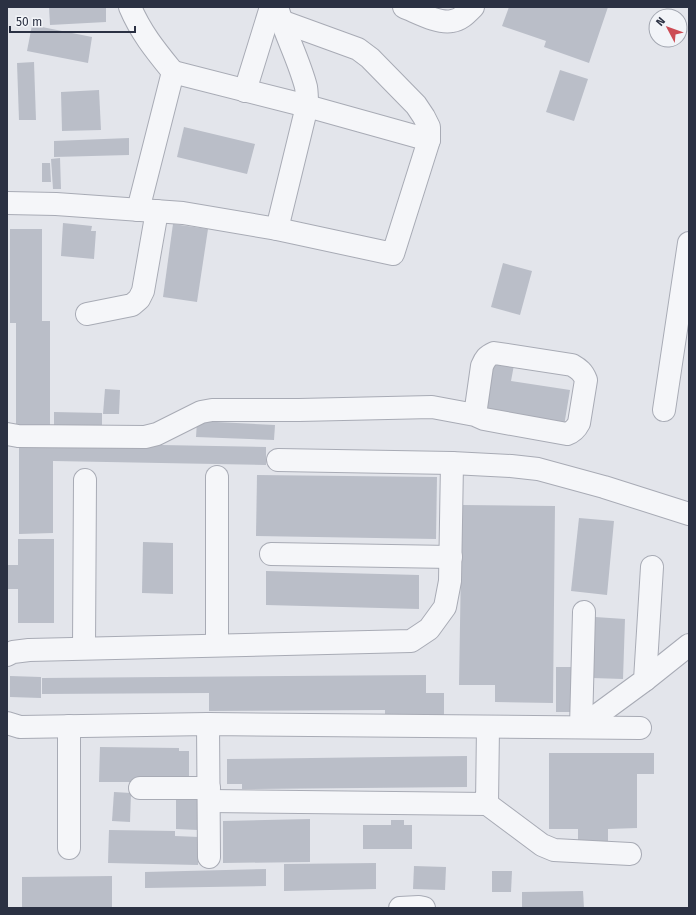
<svg xmlns="http://www.w3.org/2000/svg" width="696" height="915" font-family="'Fira Sans',sans-serif">
<style>
.building{fill:#babec8}
.lines{fill:none;stroke-linecap:round;stroke-linejoin:round}
.minor-casing{stroke:#a8abb5;stroke-width:24}
.minor{stroke:#f5f6f9;stroke-width:22}
</style>
<rect width="100%" height="100%" fill="#e3e5eb"/>
<!-- building -->
<g class="building">
<path d="M49,7H106V22L50,25Z"/>
<path d="M509,7H608L589,63L544,47L546,41L502,26Z"/>
<path d="M32,25L92,37L88,63L27,51Z"/>
<path d="M34,62L36,120H19L17,63Z"/>
<path d="M560,70L588,79L574,121L546,112Z"/>
<path d="M99,90L101,130L62,131L61,92Z"/>
<path d="M184,127L255,144L247,174L177,157Z"/>
<path d="M129,138V155L54,157V141Z"/>
<path d="M60,158L61,189H53L51,159Z"/>
<path d="M42,163H50L51,182H42Z"/>
<path d="M63,223L92,226L91,231H96L94,259L61,256Z"/>
<path d="M173,224L208,229L197,302L163,297Z"/>
<path d="M10,229H42V321H50V425H16V323H10Z"/>
<path d="M503,263L532,271L520,315L491,307Z"/>
<path d="M494,362L514,365L511,381L570,390L564,426L486,413Z"/>
<path d="M105,389L120,390L119,414H103Z"/>
<path d="M54,412L102,413V426L54,425Z"/>
<path d="M197,421L275,425L274,440L196,437Z"/>
<path d="M19,443H53L266,447V465L53,461V533L19,534Z"/>
<path d="M257,475L437,477L436,539L256,536Z"/>
<path d="M462,505L555,506L553,703L495,702V685H459Z"/>
<path d="M579,518L614,521L607,595L571,591Z"/>
<path d="M18,539H54V623H18V589H7V565H18Z"/>
<path d="M143,542L173,543V594L142,593Z"/>
<path d="M266,571L419,575V609L266,605Z"/>
<path d="M595,617L625,619L623,679L592,678Z"/>
<rect x="556" y="667" width="17" height="45"/>
<path d="M426,675V693H444V715H385V710L209,711V693L42,694V678Z"/>
<path d="M10,676L41,677V698L10,697Z"/>
<path d="M100,747L179,748V751H189V779L179,782H99Z"/>
<path d="M549,753H654V774H637V828L608,829V841H604L601,844L578,841V829H549Z"/>
<path d="M467,756V787L242,789V784H227V759Z"/>
<path d="M114,792L131,793L130,822L112,821Z"/>
<path d="M176,799L198,800V830L176,829Z"/>
<path d="M310,819V862L223,863V821Z"/>
<path d="M391,820H404V825H412V849H363V825H391Z"/>
<path d="M109,830L175,831V836L199,837L198,865L108,863Z"/>
<path d="M376,863V889L284,891V864Z"/>
<path d="M414,866L446,867L445,890L413,889Z"/>
<path d="M266,869V886L145,888V872Z"/>
<path d="M492,871H512L511,892H492Z"/>
<path d="M112,876V908H22V877Z"/>
<path d="M583,891L584,908H522V892Z"/>
</g>
<g class="lines">
<!-- minor casing -->
<g class="minor-casing">
<g id="minor">
<path d="M130,7C141,33 156,51 173,72"/>
<path d="M404,7C417,12 438,24 452,21C461,20 467,13 473,7"/>
<path d="M245,91L271,7"/>
<path d="M7,203L56,204L183,213L277,229L307,106C307,100 307,93 306,87C299,60 285,34 277,7"/>
<path d="M138,210L173,72L307,106L429,140"/>
<path d="M277,229L393,254L429,140V127L424,117L416,105L370,58L358,49L281,21"/>
<path d="M87,314L132,305L139,299L143,291L157,211"/>
<path d="M664,410L689,243"/>
<path d="M7,434L18,436L145,437L157,434L201,412L212,410H299L432,407L475,415L484,419L567,434C573,432 576,429 579,423L586,380C583,372 579,369 572,365L494,353C487,356 485,359 482,366L475,415"/>
<path d="M278,460L452,463L511,466L538,469L604,487L689,514"/>
<path d="M271,554L451,557"/>
<path d="M217,645V477"/>
<path d="M84,648L85,480"/>
<path d="M7,655L13,652L29,650L411,641L429,629L445,607L450,581L452,463"/>
<path d="M645,680L689,645"/>
<path d="M7,723L20,727L208,724L640,728"/>
<path d="M208,724L209,857"/>
<path d="M69,726V848"/>
<path d="M581,727L645,680L652,567"/>
<path d="M581,727L584,612"/>
<path d="M140,788H209"/>
<path d="M209,801L487,804L488,727"/>
<path d="M487,804L542,845L554,850L630,854"/>
<path d="M400,908L419,907L424,908"/>
</g>
</g>
<!-- minor -->
<use href="#minor" class="minor"/>
</g>
<!-- border -->
<rect width="696" height="915" fill="none" stroke="#2b3143" stroke-width="16"/>
<!-- north arrow -->
<g transform="translate(668 28) rotate(311)"><circle r="19" fill="#f2f4f8" stroke="#a2a6b0"/>
<path d="M0-3L7 15L0 10L-7 15Z" fill="#cc4b54"/>
<text y="-6" font-size="11" font-weight="bold" text-anchor="middle" fill="#2b3143">N</text>
</g>
<!-- scale -->
<path d="M10 26v6h125v-6" fill="none" stroke="#2b3143" stroke-width="2"/>
<text x="16" y="26" font-size="12" fill="#2b3143" stroke="#f2f4f8" stroke-width="3" paint-order="stroke">50 m</text>
</svg>
